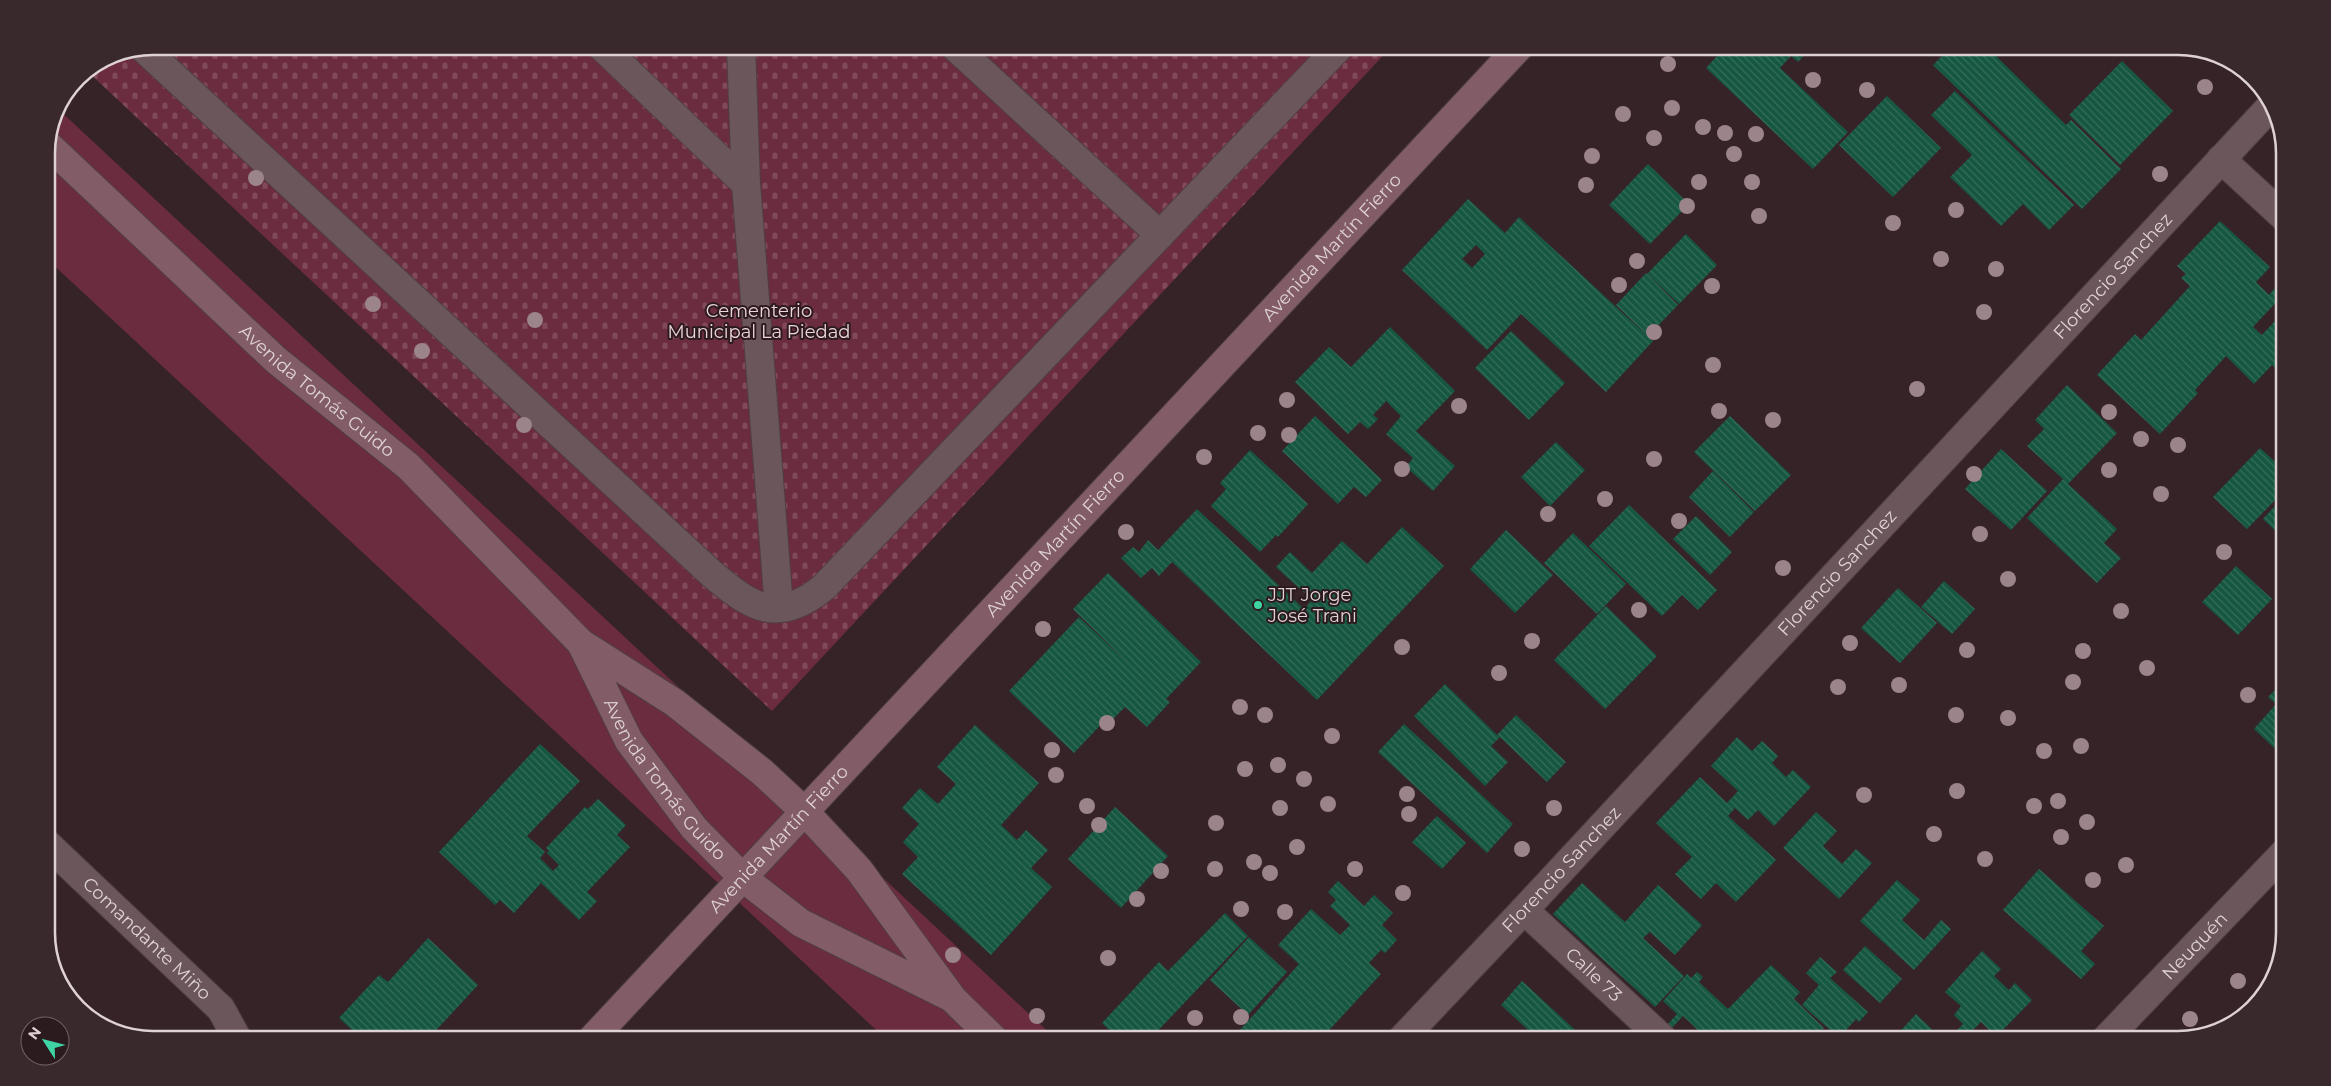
<svg xmlns="http://www.w3.org/2000/svg" width="2331" height="1086" font-family="Montserrat,sans-serif">
<style>
.green{fill:#6c2c40}
.cemetery{fill:url(#cemetery-stones)}
.building{fill:url(#building-back-hatch);fill-rule:evenodd}
.lines{fill:none;stroke-linecap:round;stroke-linejoin:round}
.pedestrian-casing{stroke:#4f3f44;stroke-width:30}
.minor-casing{stroke:#4f3f44;stroke-width:30}
.secondary-casing{stroke:#4f3f44;stroke-width:30}
.pedestrian{stroke:#6b565b;stroke-width:28}
.minor{stroke:#6b565b;stroke-width:28}
.secondary{stroke:#825d67;stroke-width:28}
.tree{fill:#9b848a}
.poi-dot{fill:#3ed4a3;stroke:#2b1a1e;stroke-width:2}
.labels{text-anchor:middle;stroke-width:4;stroke-linejoin:round;paint-order:stroke}
.street-label{font-size:18px;fill:#dfd2d5;stroke:#2b1a1e}
.park-label{font-size:18px;fill:#eed4da;stroke:#2b1a1e}
.poi-label{font-size:18px;fill:#dfd2d5;stroke:#2b1a1e;text-anchor:start}
.rim{fill:none;stroke:#dfd2d5;stroke-width:2.5}
</style>
<defs>
<pattern id="cemetery-stones" width="16" height="16" patternUnits="userSpaceOnUse" patternTransform="scale(1.25)"><rect width="16" height="16" fill="#6c2c40"/><path d="M2 7V4a2 2 0 0 1 4 0v3zM10 15v-3a2 2 0 0 1 4 0v3z" fill="#814a5b"/></pattern>
<pattern id="building-back-hatch" width="6" height="6" patternUnits="userSpaceOnUse" patternTransform="scale(1.25)"><rect width="6" height="6" fill="#155741"/><path d="M-1 5l2 2M0 0l6 6M5-1l2 2" fill="none" stroke="#376e5c"/></pattern>
</defs>
<rect width="100%" height="100%" fill="#362328"/>
<!-- green -->
<path class="green" d="M57,108L1057,1040H887L46,258V146Z"/>
<!-- cemetery -->
<path class="cemetery" d="M153,46H1392L772,711L87,71L112,54Z"/>
<!-- building -->
<g class="building">
<path d="M1726,46H1813L1798,62L1791,56L1780,68L1848,132L1813,169L1706,68Z"/>
<path d="M1952,46H1986L2066,125L2071,120L2121,169L2082,209L1933,65Z"/>
<path d="M2122,61L2173,111L2120,165L2069,115Z"/>
<path d="M1955,91L2074,205L2049,230L2023,204L2001,226L1950,177L1972,155L1931,115Z"/>
<path d="M1887,96L1941,148L1893,197L1839,145Z"/>
<path d="M1648,164L1689,204L1650,244L1609,205Z"/>
<path d="M1468,199L1505,233L1519,217L1653,341L1606,392L1521,314L1487,350L1402,270ZM1476,245L1485,254L1472,268L1462,259Z"/>
<path d="M2220,221L2270,267L2256,282L2269,295L2274,289L2282,296L2253,327L2262,335L2285,310V377L2272,365L2254,384L2226,356L2195,390L2198,393L2160,434L2097,375L2135,334L2141,340L2190,286L2181,278L2186,274L2177,266Z"/>
<path d="M1686,234L1717,265L1679,304L1647,274Z"/>
<path d="M1646,273L1678,305L1648,336L1616,305Z"/>
<path d="M1390,327L1455,391L1416,431L1455,466L1433,491L1406,467L1413,458L1386,434L1401,416L1386,401L1373,415L1378,419L1368,429L1360,422L1348,434L1295,382L1329,347L1351,367Z"/>
<path d="M1511,331L1565,383L1529,420L1475,368Z"/>
<path d="M2067,385L2117,433L2068,484L2117,529L2104,543L2121,558L2097,583L2027,518L2063,479L2027,446L2044,429L2035,420Z"/>
<path d="M1315,416L1382,480L1366,497L1354,487L1338,504L1282,451Z"/>
<path d="M1730,416L1791,475L1755,511L1694,452Z"/>
<path d="M1556,442L1585,470L1550,506L1521,477Z"/>
<path d="M2260,448L2285,471V490L2247,529L2213,497Z"/>
<path d="M2001,449L2047,491L2011,530L1965,489Z"/>
<path d="M1250,450L1308,504L1278,537L1276,535L1260,552L1211,506L1226,489L1220,483Z"/>
<path d="M1713,471L1754,512L1730,537L1689,497Z"/>
<path d="M2283,497L2285,498V540L2263,519Z"/>
<path d="M1629,505L1717,590L1698,610L1682,595L1662,616L1589,546Z"/>
<path d="M1197,509L1304,609L1312,600L1276,567L1290,552L1312,573L1342,541L1367,564L1402,527L1444,566L1317,700L1172,562L1159,576L1152,568L1141,578L1121,558L1133,547L1139,552L1148,540L1158,550Z"/>
<path d="M1696,516L1732,552L1710,575L1673,539Z"/>
<path d="M1506,530L1553,575L1515,613L1470,569Z"/>
<path d="M1573,533L1626,584L1597,614L1544,563Z"/>
<path d="M2236,566L2272,599L2238,635L2202,602Z"/>
<path d="M1108,573L1201,662L1166,699L1170,702L1147,727L1125,707L1113,719L1109,716L1074,753L1009,691L1079,617L1129,664L1073,609Z"/>
<path d="M1944,581L1975,609L1952,634L1921,607Z"/>
<path d="M1898,588L1937,623L1900,663L1861,628Z"/>
<path d="M1606,606L1657,656L1605,709L1554,660Z"/>
<path d="M2282,683L2285,685V758L2254,729L2276,704L2268,697Z"/>
<path d="M1445,684L1497,735L1516,715L1566,762L1547,782L1500,737L1491,746L1508,762L1485,786L1414,716Z"/>
<path d="M1404,724L1513,824L1487,853L1378,752Z"/>
<path d="M975,725L1039,783L1001,825L1017,840L1026,830L1048,850L1031,868L1052,887L991,955L902,874L918,857L903,842L919,824L902,808L920,788L938,804L956,784L937,767Z"/>
<path d="M1737,737L1752,751L1762,741L1778,756L1772,763L1786,777L1793,770L1811,787L1774,826L1758,810L1748,820L1735,808L1728,816L1776,860L1736,902L1716,883L1701,899L1675,874L1692,857L1656,823L1700,777L1727,803L1738,791L1711,766Z"/>
<path d="M540,744L580,781L527,836L545,852L540,858L553,871L559,865L547,853L549,851L546,848L585,807L588,809L598,799L626,825L617,835L630,847L587,892L597,901L579,920L541,883L514,913L500,900L495,905L439,852Z"/>
<path d="M1115,807L1168,856L1121,908L1068,859Z"/>
<path d="M1816,812L1837,831L1823,846L1842,864L1856,849L1872,863L1839,899L1783,848Z"/>
<path d="M1437,816L1466,843L1442,869L1412,842Z"/>
<path d="M2039,869L2104,926L2081,951L2095,964L2081,979L2003,910Z"/>
<path d="M1897,880L1920,900L1902,920L1924,940L1941,920L1951,929L1914,970L1860,921Z"/>
<path d="M1338,881L1364,906L1374,895L1393,913L1382,925L1397,940L1385,953L1381,950L1369,963L1381,974L1320,1040H1231L1299,964L1278,945L1311,909L1340,935L1350,925L1330,906L1336,900L1328,892Z"/>
<path d="M1582,883L1625,922L1658,885L1702,925L1675,955L1650,932L1643,938L1684,976L1655,1007L1553,914Z"/>
<path d="M1225,913L1248,936L1149,1040H1119L1102,1023L1159,962L1168,971Z"/>
<path d="M1249,937L1287,972L1248,1015L1210,980Z"/>
<path d="M428,938L478,985L427,1040H363L339,1018L379,975L388,982Z"/>
<path d="M1865,946L1902,979L1880,1003L1843,970Z"/>
<path d="M1982,951L2001,969L1994,976L2009,990L2015,983L2032,1000L1996,1037L1981,1022L1971,1032L1980,1040H1948L1963,1024L1954,1015L1961,1006L1945,992Z"/>
<path d="M1820,957L1837,972L1830,978L1868,1012L1859,1022L1856,1019L1839,1038L1802,1005L1819,985L1806,973Z"/>
<path d="M1771,965L1800,992L1794,999L1824,1028L1813,1040H1699L1703,1035L1683,1016L1670,1030L1666,1026L1677,1014L1663,1001L1687,974L1691,978L1697,972L1703,977L1699,982L1728,1009Z"/>
<path d="M1522,981L1586,1040H1539L1501,1005Z"/>
<path d="M1916,1014L1943,1040H1892Z"/>
</g>
<g class="lines">
<!-- pedestrian casing -->
<g class="pedestrian-casing">
<g id="pedestrian">
<path d="M601,46L746,184"/>
<path d="M741,46L746,184L779,608"/>
<path d="M954,46L1160,235"/>
<path d="M143,48L712,574C752,608 778,625 824,587L1340,46"/>
</g>
</g>
<!-- minor casing -->
<g class="minor-casing">
<g id="minor">
<path d="M2221,159L2285,218"/>
<path id="s1" d="M46,843L221,1009L238,1040"/>
<path id="s2" d="M1524,910L1664,1040"/>
<path id="s3" d="M1401,1040L1524,910L2271,106"/>
<path id="s4" d="M2105,1040L2285,852"/>
</g>
</g>
<!-- secondary casing -->
<g class="secondary-casing">
<g id="secondary">
<path id="s5" d="M47,144L276,360L408,466L581,643L675,703L762,772L805,812L859,870L953,999L995,1040"/>
<path id="s6" d="M581,643L629,741L694,828L743,878L801,923L950,997"/>
<path id="s7" d="M591,1040L1520,46"/>
</g>
</g>
<!-- pedestrian -->
<use href="#pedestrian" class="pedestrian"/>
<!-- minor -->
<use href="#minor" class="minor"/>
<!-- secondary -->
<use href="#secondary" class="secondary"/>
</g>
<!-- trees -->
<g class="tree">
<circle cx="1668" cy="64" r="8"/>
<circle cx="1813" cy="80" r="8"/>
<circle cx="2205" cy="87" r="8"/>
<circle cx="1867" cy="90" r="8"/>
<circle cx="1672" cy="108" r="8"/>
<circle cx="1623" cy="114" r="8"/>
<circle cx="1703" cy="127" r="8"/>
<circle cx="1725" cy="133" r="8"/>
<circle cx="1756" cy="134" r="8"/>
<circle cx="1654" cy="138" r="8"/>
<circle cx="1734" cy="154" r="8"/>
<circle cx="1592" cy="156" r="8"/>
<circle cx="2160" cy="174" r="8"/>
<circle cx="256" cy="178" r="8"/>
<circle cx="1699" cy="182" r="8"/>
<circle cx="1752" cy="182" r="8"/>
<circle cx="1586" cy="185" r="8"/>
<circle cx="1687" cy="206" r="8"/>
<circle cx="1956" cy="210" r="8"/>
<circle cx="1759" cy="216" r="8"/>
<circle cx="1893" cy="223" r="8"/>
<circle cx="1941" cy="259" r="8"/>
<circle cx="1637" cy="261" r="8"/>
<circle cx="1996" cy="269" r="8"/>
<circle cx="1619" cy="285" r="8"/>
<circle cx="1712" cy="286" r="8"/>
<circle cx="373" cy="304" r="8"/>
<circle cx="1984" cy="312" r="8"/>
<circle cx="535" cy="320" r="8"/>
<circle cx="1654" cy="332" r="8"/>
<circle cx="422" cy="351" r="8"/>
<circle cx="1713" cy="365" r="8"/>
<circle cx="1917" cy="389" r="8"/>
<circle cx="1287" cy="400" r="8"/>
<circle cx="1459" cy="406" r="8"/>
<circle cx="1719" cy="411" r="8"/>
<circle cx="2109" cy="412" r="8"/>
<circle cx="1773" cy="420" r="8"/>
<circle cx="524" cy="425" r="8"/>
<circle cx="1258" cy="433" r="8"/>
<circle cx="1289" cy="435" r="8"/>
<circle cx="2141" cy="439" r="8"/>
<circle cx="2178" cy="445" r="8"/>
<circle cx="1204" cy="457" r="8"/>
<circle cx="1654" cy="459" r="8"/>
<circle cx="1402" cy="469" r="8"/>
<circle cx="2109" cy="470" r="8"/>
<circle cx="1974" cy="474" r="8"/>
<circle cx="2161" cy="494" r="8"/>
<circle cx="1605" cy="499" r="8"/>
<circle cx="1548" cy="514" r="8"/>
<circle cx="1679" cy="521" r="8"/>
<circle cx="1126" cy="532" r="8"/>
<circle cx="1980" cy="534" r="8"/>
<circle cx="2224" cy="552" r="8"/>
<circle cx="1783" cy="568" r="8"/>
<circle cx="2008" cy="579" r="8"/>
<circle cx="1639" cy="610" r="8"/>
<circle cx="2121" cy="611" r="8"/>
<circle cx="1043" cy="629" r="8"/>
<circle cx="1532" cy="641" r="8"/>
<circle cx="1850" cy="643" r="8"/>
<circle cx="1402" cy="647" r="8"/>
<circle cx="1967" cy="650" r="8"/>
<circle cx="2083" cy="651" r="8"/>
<circle cx="2147" cy="668" r="8"/>
<circle cx="1499" cy="673" r="8"/>
<circle cx="2073" cy="682" r="8"/>
<circle cx="1899" cy="685" r="8"/>
<circle cx="1838" cy="687" r="8"/>
<circle cx="2248" cy="695" r="8"/>
<circle cx="1240" cy="707" r="8"/>
<circle cx="1265" cy="715" r="8"/>
<circle cx="1956" cy="715" r="8"/>
<circle cx="2008" cy="718" r="8"/>
<circle cx="1107" cy="723" r="8"/>
<circle cx="1332" cy="736" r="8"/>
<circle cx="2081" cy="746" r="8"/>
<circle cx="1052" cy="750" r="8"/>
<circle cx="2044" cy="751" r="8"/>
<circle cx="1278" cy="765" r="8"/>
<circle cx="1245" cy="769" r="8"/>
<circle cx="1056" cy="775" r="8"/>
<circle cx="1304" cy="779" r="8"/>
<circle cx="1957" cy="791" r="8"/>
<circle cx="1407" cy="794" r="8"/>
<circle cx="1864" cy="795" r="8"/>
<circle cx="2058" cy="801" r="8"/>
<circle cx="1328" cy="804" r="8"/>
<circle cx="1087" cy="806" r="8"/>
<circle cx="2034" cy="806" r="8"/>
<circle cx="1280" cy="808" r="8"/>
<circle cx="1554" cy="808" r="8"/>
<circle cx="1409" cy="814" r="8"/>
<circle cx="2087" cy="822" r="8"/>
<circle cx="1216" cy="823" r="8"/>
<circle cx="1099" cy="825" r="8"/>
<circle cx="1934" cy="834" r="8"/>
<circle cx="2061" cy="837" r="8"/>
<circle cx="1297" cy="847" r="8"/>
<circle cx="1522" cy="849" r="8"/>
<circle cx="1985" cy="859" r="8"/>
<circle cx="1254" cy="862" r="8"/>
<circle cx="2126" cy="865" r="8"/>
<circle cx="1215" cy="869" r="8"/>
<circle cx="1355" cy="869" r="8"/>
<circle cx="1161" cy="871" r="8"/>
<circle cx="1270" cy="873" r="8"/>
<circle cx="2093" cy="880" r="8"/>
<circle cx="1403" cy="893" r="8"/>
<circle cx="1137" cy="899" r="8"/>
<circle cx="1241" cy="909" r="8"/>
<circle cx="1285" cy="912" r="8"/>
<circle cx="953" cy="955" r="8"/>
<circle cx="1108" cy="958" r="8"/>
<circle cx="2238" cy="981" r="8"/>
<circle cx="1037" cy="1016" r="8"/>
<circle cx="1241" cy="1017" r="8"/>
<circle cx="1195" cy="1018" r="8"/>
<circle cx="2190" cy="1019" r="8"/>
</g>
<!-- markers -->
<circle class="poi-dot" cx="1258" cy="605" r="5"/>
<g class="labels">
<!-- street labels -->
<g class="street-label">
<text dy="6" stroke="none"><textPath href="#s7" startOffset="1085">Avenida Martín Fierro</textPath></text>
<text dy="6" stroke="none"><textPath href="#s3" startOffset="1044">Florencio Sanchez</textPath></text>
<text dy="6" stroke="none"><textPath href="#s5" startOffset="366">Avenida Tomás Guido</textPath></text>
<text dy="6" stroke="none"><textPath href="#s7" startOffset="680">Avenida Martín Fierro</textPath></text>
<text dy="6" stroke="none"><textPath href="#s3" startOffset="639">Florencio Sanchez</textPath></text>
<text dy="6" stroke="none"><textPath href="#s6" startOffset="161">Avenida Tomás Guido</textPath></text>
<text dy="6" stroke="none"><textPath href="#s7" startOffset="275">Avenida Martín Fierro</textPath></text>
<text dy="6" stroke="none"><textPath href="#s3" startOffset="234">Florencio Sanchez</textPath></text>
<text dy="6" stroke="none"><textPath href="#s1" startOffset="139">Comandante Miño</textPath></text>
<text dy="6" stroke="none"><textPath href="#s4" startOffset="130">Neuquén</textPath></text>
<text dy="6" stroke="none"><textPath href="#s2" startOffset="95">Calle 73</textPath></text>
</g>
<!-- park labels -->
<g class="park-label">
<text x="759" y="317">Cementerio<tspan x="759" dy="21">Municipal La Piedad</tspan></text>
</g>
<!-- poi labels -->
<g class="poi-label">
<text x="1268" y="601">JJT Jorge<tspan x="1268" dy="21">José Trani</tspan></text>
</g>
</g>
<!-- crop -->
<path d="M0 0H2331V1086H0ZM153 55H2178A98 98 0 0 1 2276 153V933A98 98 0 0 1 2178 1031H153A98 98 0 0 1 55 933V153A98 98 0 0 1 153 55Z" fill="#39292d" fill-rule="evenodd"/>
<path class="rim" d="M153 55H2178A98 98 0 0 1 2276 153V933A98 98 0 0 1 2178 1031H153A98 98 0 0 1 55 933V153A98 98 0 0 1 153 55Z"/>
<!-- north arrow -->
<g transform="translate(45 1041) rotate(306)"><circle r="24" fill="#2b1a1e" stroke="#736467"/>
<path d="M0-4L9 19L0 12L-9 19Z" fill="#3ed4a3"/>
<text y="-8" font-size="14" font-weight="bold" text-anchor="middle" fill="#dfd2d5">N</text>
</g>
</svg>
